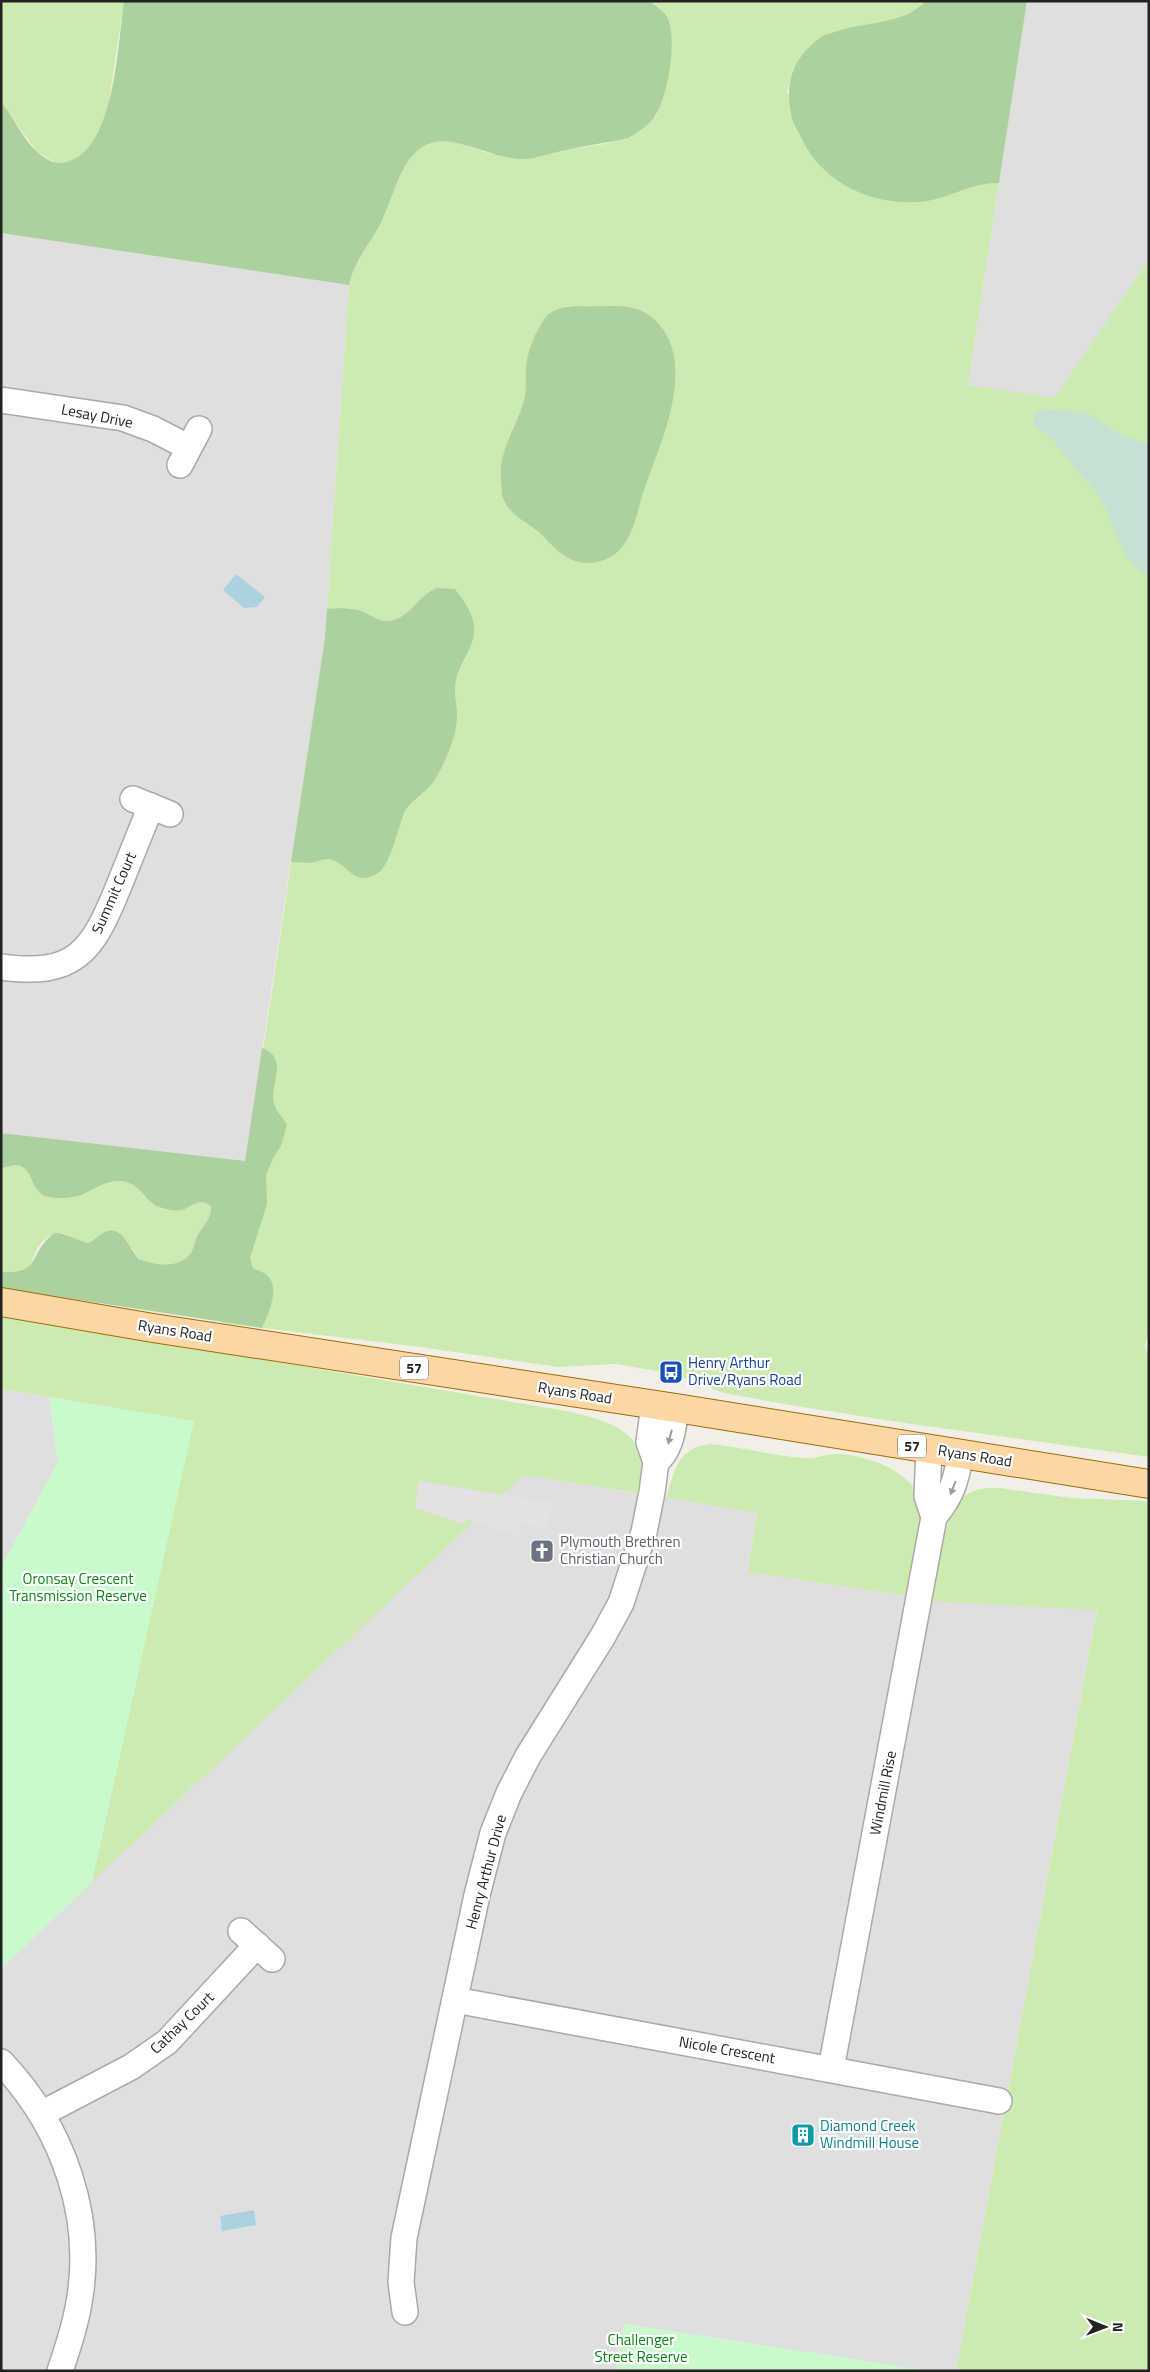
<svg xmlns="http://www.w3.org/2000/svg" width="1150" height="2372" font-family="'Titillium Web',sans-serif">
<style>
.residential{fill:#e0dfdf}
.grass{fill:#cdebb0}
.forest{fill:#add19e}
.wetland{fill:#c6e0d4}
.park{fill:#c8facc}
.parking{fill:#e2e2e2}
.water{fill:#aad3df}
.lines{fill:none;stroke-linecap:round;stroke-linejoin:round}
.street-casing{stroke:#a9a9a9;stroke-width:28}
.primary-casing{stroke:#a06b00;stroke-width:30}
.street{stroke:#fff;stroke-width:25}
.primary{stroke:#fcd6a4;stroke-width:28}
.oneway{fill:#9c9c9c}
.labels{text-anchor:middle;stroke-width:4.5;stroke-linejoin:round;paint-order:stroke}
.shield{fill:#fff;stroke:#646464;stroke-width:1}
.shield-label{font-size:14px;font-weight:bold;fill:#222}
.street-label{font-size:15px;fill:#222;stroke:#fff}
.transit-label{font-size:15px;fill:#164399;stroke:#fff;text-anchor:start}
.worship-label{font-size:15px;fill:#5b616d;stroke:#fff;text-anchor:start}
.park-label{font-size:15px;fill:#0c8416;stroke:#fff}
.culture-label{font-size:15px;fill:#0d838f;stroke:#fff;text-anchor:start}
</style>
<rect width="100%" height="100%" fill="#f2efe9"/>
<!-- residential -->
<g class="residential">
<path d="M1027,1H1149V259L1055,399L968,385Z"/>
<path d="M1,233L349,285L325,638L245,1162L1,1133Z"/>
<path d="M1,1389L49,1397L58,1462L1,1568Z"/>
<path d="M194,1421L757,1513L748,1572L907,1596L1097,1609L956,2371H929L624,2324L616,2371H1V1969L92,1882Z"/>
</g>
<!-- grass -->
<g class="grass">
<path d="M1,1H124L109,102L104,121L90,146L80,156L67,163L57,164L37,152L1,102Z"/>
<path d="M650,1H926L921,7L898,18L882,23L852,27L805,52L793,69L787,92L881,199C901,201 920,203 939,198C962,191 974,183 999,183L968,385L1055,398L1149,259V1330L1145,1345L1149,1360V1457L898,1422L790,1405L724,1393L674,1374L616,1364L558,1367L420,1347L222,1323L325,638L349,285L352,270L359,255L372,237L404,167L414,153L427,143L442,141L459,143L491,154L568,149L605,144L641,130L656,116L668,78L660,8Z"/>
<path d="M18,1165L26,1169L38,1191C53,1194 68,1199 83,1194C96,1190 106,1180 120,1181C143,1183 145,1205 164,1209C184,1213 197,1195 211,1205C211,1219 204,1225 197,1236C195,1241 194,1246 192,1251C182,1270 155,1265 139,1259L132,1248L103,1233L89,1243L81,1242L63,1233C58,1234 51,1235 47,1238C24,1254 45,1274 1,1272V1169L9,1166Z"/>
<path d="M1,1315L572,1412C599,1420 639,1427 641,1462C642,1472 639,1483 637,1493L523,1475L92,1882L193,1421L1,1389Z"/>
<path d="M710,1444C742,1447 773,1456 805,1458C817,1459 827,1453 839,1454C864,1455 912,1471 919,1498C926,1525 912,1568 907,1596L748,1572L757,1513L666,1498C675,1471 677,1448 710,1444Z"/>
<path d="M987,1488H1000L1071,1498L1149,1501V2371H956L1097,1610L929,1601C933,1578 945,1518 959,1501C966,1492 976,1490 987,1488Z"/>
</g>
<!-- forest -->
<g class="forest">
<path d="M124,1H650C656,6 663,10 667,17C678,38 668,97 655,116C649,126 638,132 628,138C606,143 583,146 561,151C548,154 532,160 519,159C498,157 481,149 461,144C407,129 400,181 383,218C372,243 355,257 349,285L1,233V102C16,120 25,145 45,158C55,165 64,164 74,159C115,139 118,43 124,1Z"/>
<path d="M926,1H1027L999,183C969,183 954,197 926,201C875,208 822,184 801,137C797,129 792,122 791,113C785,80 793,58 821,37C825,34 833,33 838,31C868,21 902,25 926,1Z"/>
<path d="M579,306C601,308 631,301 649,315C702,355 662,439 645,487C635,515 633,555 597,562C573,567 558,552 543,536C529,522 510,517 503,498C501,493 502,487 501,483C498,448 516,431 524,400C527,389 525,378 526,367C527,351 536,331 545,318C554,307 567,307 579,306Z"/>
<path d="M437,588L455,589C463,599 473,613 474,626C476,645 462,658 457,676C453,689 456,700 457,713C458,735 445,763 434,781C426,793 412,799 405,811C398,826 391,865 378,873C352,889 350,862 328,859C322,859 316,862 310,863C304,863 297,862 291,862L325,638L327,609C338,608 347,608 358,610C370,613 380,625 394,620C413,614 417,596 437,588Z"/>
<path d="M262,1048C290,1058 269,1085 274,1104C276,1112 283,1117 287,1125L281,1146L273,1158L266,1175L267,1204L250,1258L253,1268C256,1270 260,1271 264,1273C283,1284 268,1314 262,1328L1,1288V1272C44,1274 27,1252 55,1233C68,1233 77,1241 89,1243C94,1240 98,1236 103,1233C122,1222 129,1249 139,1259C155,1265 181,1270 192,1251C194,1246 195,1241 197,1236C204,1225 211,1219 211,1206C199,1196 193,1207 181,1210C175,1211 167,1210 162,1208C144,1204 142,1181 118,1181C106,1181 97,1188 86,1193C76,1198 60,1199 49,1197C25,1192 37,1153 1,1169V1133L245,1161Z"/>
</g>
<!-- wetland -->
<path class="wetland" d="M1043,409L1086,413L1123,436L1149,444V577C1117,559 1117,524 1099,496C1093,487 1085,481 1079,473C1062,451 1058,442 1034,425L1033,415L1036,411Z"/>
<!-- park -->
<g class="park">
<path d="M49,1397L194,1421L92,1882L1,1969V1568L58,1462Z"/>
<path d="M624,2324L929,2371H616Z"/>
</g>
<!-- parking -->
<path class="parking" d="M419,1481L555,1503L545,1530L522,1523L518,1536L466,1519L464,1524L415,1508Z"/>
<!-- water -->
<g class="water">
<path d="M236,574L265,597L257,607L244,608L223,590Z"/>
<path d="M254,2210L256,2225L222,2231L220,2216Z"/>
</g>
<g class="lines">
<!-- street casing -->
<g class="street-casing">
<g id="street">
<path d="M1,400L123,418L153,429L188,447"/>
<path d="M180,465L199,429"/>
<path d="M133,799L170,814"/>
<path d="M1,967C75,977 92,952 118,888C129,861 140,834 151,806"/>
<path d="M929,1449L927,1496L934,1517"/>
<path d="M656,1462C672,1449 673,1427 676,1408"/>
<path d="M241,1931L272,1959"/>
<path d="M455,2000L999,2101"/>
<path d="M1,2062C63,2127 96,2218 78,2308C74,2330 67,2350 60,2371"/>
<path d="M831,2069L934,1517C953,1493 955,1483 961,1454"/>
<path d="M43,2113L131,2067L167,2042L257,1945"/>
<path d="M405,2312L401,2282L404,2238L477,1895L493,1833L509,1793L528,1756L603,1636L621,1603L644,1532L652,1492L656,1462L649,1442L654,1405"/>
</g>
</g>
<!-- primary casing -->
<g class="primary-casing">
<path id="primary" d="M1,1302L153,1328L676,1408L1149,1484"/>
</g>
<!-- street -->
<use href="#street" class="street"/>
<!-- primary -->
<use href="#primary" class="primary"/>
</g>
<!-- one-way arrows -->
<defs><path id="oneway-solid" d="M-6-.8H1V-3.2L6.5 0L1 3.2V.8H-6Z" transform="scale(1.25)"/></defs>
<g class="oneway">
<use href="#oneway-solid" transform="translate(670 1437) rotate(104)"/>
<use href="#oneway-solid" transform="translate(953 1488) rotate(111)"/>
</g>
<!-- icons -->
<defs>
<g id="bus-square" transform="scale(1.25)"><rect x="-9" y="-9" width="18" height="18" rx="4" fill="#1a4fb4" stroke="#fff"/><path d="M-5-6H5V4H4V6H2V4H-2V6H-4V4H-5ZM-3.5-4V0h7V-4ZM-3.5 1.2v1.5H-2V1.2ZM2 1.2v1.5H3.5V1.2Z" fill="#fff"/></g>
<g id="church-square" transform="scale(1.25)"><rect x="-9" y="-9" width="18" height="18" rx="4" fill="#6b7280" stroke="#fff"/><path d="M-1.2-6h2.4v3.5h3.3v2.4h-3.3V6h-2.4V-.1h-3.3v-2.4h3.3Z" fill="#fff"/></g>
<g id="building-square" transform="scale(1.25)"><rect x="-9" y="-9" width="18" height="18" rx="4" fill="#0f9aa8" stroke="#fff"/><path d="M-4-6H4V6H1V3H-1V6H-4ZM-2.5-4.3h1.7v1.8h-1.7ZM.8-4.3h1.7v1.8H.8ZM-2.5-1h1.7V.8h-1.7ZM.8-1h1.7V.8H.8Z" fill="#fff"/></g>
</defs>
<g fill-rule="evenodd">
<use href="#bus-square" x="671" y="1372"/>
<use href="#church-square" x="542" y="1551"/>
<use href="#building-square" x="803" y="2135"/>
</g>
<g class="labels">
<!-- shield labels -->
<g class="shield">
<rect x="400" y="1356.5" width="28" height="23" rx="4"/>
<rect x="898" y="1434.5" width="28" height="23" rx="4"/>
</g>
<g class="shield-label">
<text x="414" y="1373">57</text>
<text x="912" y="1451">57</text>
</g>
<!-- street labels -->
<g class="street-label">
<text transform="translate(97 416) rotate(11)" y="5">Lesay Drive</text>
<text transform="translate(114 893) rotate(-66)" y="5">Summit Court</text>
<text transform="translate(175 1331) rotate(9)" y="5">Ryans Road</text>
<text transform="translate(575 1393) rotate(9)" y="5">Ryans Road</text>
<text transform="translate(975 1456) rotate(9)" y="5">Ryans Road</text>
<text transform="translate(883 1793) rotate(-79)" y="5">Windmill Rise</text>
<text transform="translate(486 1872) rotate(-75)" y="5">Henry Arthur Drive</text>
<text transform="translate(182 2023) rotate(-44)" y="5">Cathay Court</text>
<text transform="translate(727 2050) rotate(10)" y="5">Nicole Crescent</text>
</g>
<!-- transit labels -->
<g class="transit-label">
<text x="688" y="1368">Henry Arthur<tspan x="688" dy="17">Drive/Ryans Road</tspan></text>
</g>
<!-- worship labels -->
<g class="worship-label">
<text x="560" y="1547">Plymouth Brethren<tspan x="560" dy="17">Christian Church</tspan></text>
</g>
<!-- park labels -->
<g class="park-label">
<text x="78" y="1584">Oronsay Crescent<tspan x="78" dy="17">Transmission Reserve</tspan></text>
<text x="641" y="2345">Challenger<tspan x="641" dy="17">Street Reserve</tspan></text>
</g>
<!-- culture labels -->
<g class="culture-label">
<text x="820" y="2131">Diamond Creek<tspan x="820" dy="17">Windmill House</tspan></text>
</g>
</g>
<!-- border -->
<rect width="1150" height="2372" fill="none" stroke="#222222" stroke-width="5"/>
<!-- north arrow -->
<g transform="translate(1105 2327) rotate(91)" stroke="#ffffff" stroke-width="4" paint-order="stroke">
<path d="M0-4L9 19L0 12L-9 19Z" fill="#222222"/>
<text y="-8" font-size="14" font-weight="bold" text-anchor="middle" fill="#222222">N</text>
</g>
</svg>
